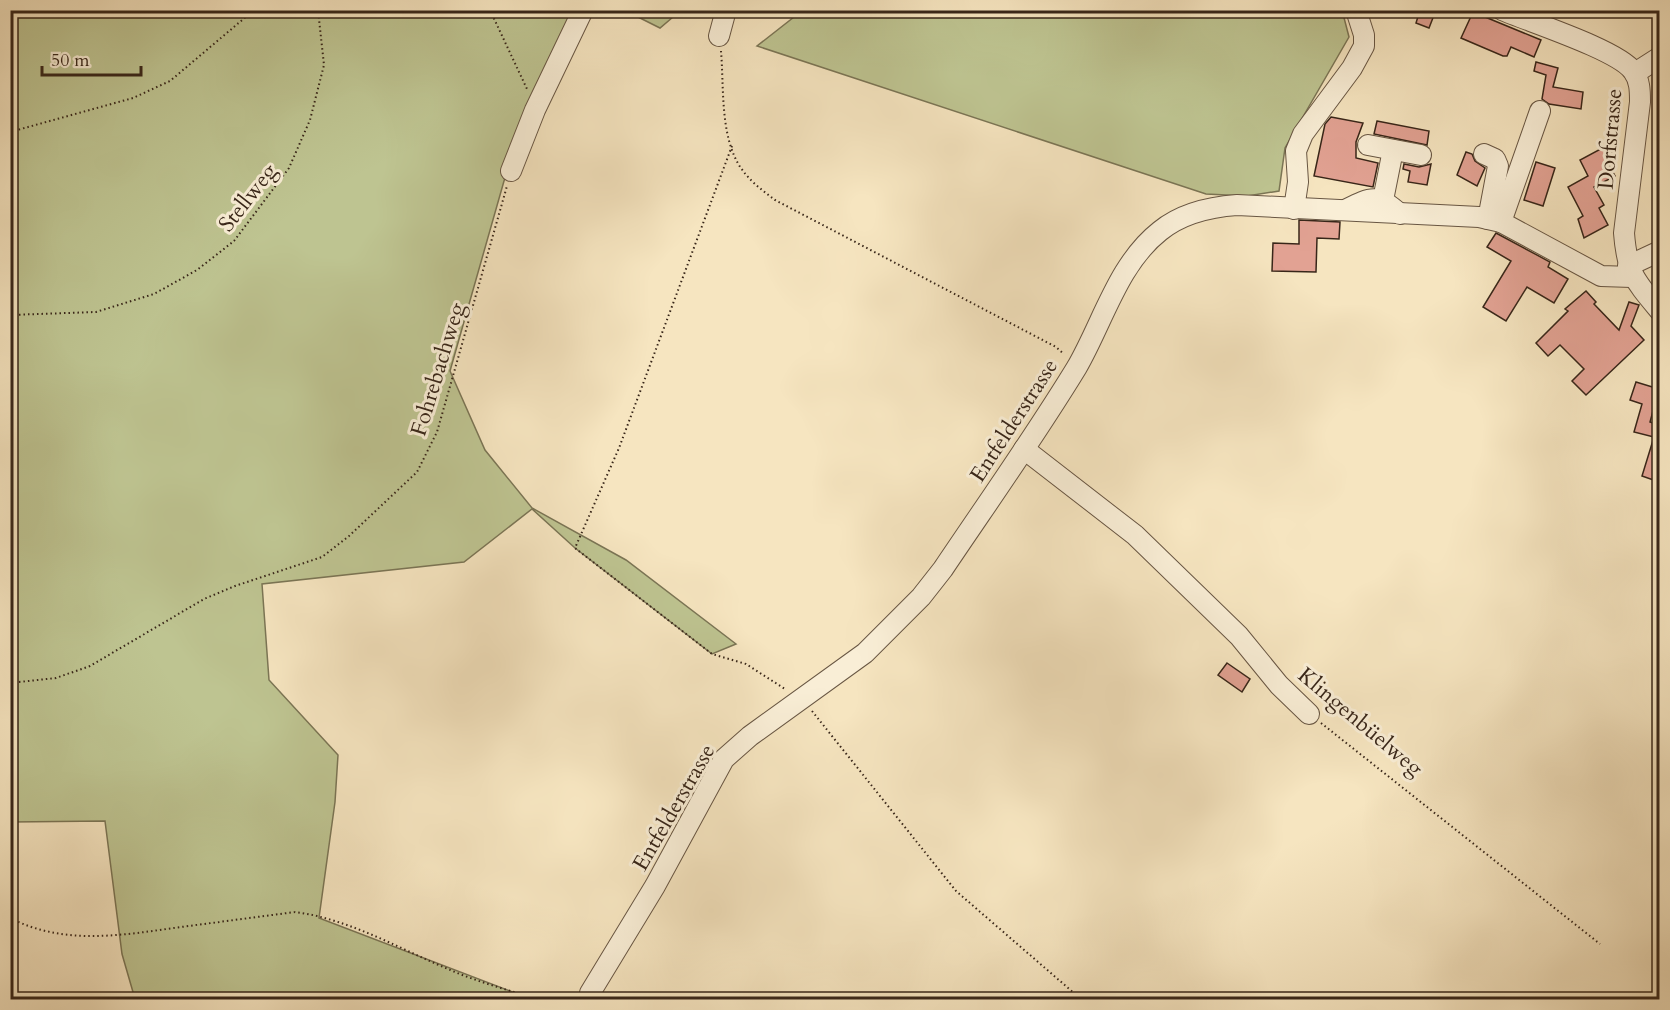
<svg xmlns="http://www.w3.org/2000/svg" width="1670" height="1010" font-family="Cardo,serif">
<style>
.green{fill:#bec491;stroke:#7b7555;stroke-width:1.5}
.building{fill:#e2a293;stroke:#382619;stroke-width:1.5}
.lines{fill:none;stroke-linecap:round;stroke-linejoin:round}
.minor-casing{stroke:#685643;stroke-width:22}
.path{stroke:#382619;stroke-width:2;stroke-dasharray:1.5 3;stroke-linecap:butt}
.minor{stroke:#f9eed6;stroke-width:20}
.labels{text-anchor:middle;stroke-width:6;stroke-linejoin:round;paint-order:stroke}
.street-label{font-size:22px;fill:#382619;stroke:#f9eed6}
</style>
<rect width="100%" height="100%" fill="#f6e5c0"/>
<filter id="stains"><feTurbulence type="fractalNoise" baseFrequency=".00333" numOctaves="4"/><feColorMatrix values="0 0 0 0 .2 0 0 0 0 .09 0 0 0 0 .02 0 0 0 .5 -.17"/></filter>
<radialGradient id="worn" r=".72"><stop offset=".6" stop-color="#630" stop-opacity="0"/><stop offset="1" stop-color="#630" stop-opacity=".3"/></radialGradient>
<!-- green -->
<g class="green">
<path d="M803,10H1342L1349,37L1285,148L1279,191L1247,196L1206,194L757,46Z"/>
<path d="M10,11H572L504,181L450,371L485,450L532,508L626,560L736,644L712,654L575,548L532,509L464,562L262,584L269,680L338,755L335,802L319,918L531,999H135L122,954L105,821L11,822Z"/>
<path d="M626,11H672L673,17L660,28Z"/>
</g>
<!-- building -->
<g class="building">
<path d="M1420,10H1436L1429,28L1416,23Z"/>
<path d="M1473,12L1541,40L1534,57L1511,47L1507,56H1503L1461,38Z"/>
<path d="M1536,62L1558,68L1553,87L1583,92L1581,109L1549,104L1542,99L1546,75L1534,71Z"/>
<path d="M1331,117L1363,123L1356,142V158L1378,163L1373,187L1314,176L1325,124Z"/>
<path d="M1377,121L1429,131L1427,145L1374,134Z"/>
<path d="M1608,145L1615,159L1608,163L1615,176L1594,187L1604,205L1599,208L1608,225L1584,238L1578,219L1583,216L1568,187L1588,176L1580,160Z"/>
<path d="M1466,152L1472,154L1475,161L1485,168L1477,186L1457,175Z"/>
<path d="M1536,162L1555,168L1543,206L1524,200Z"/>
<path d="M1404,164L1419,167L1431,164L1427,185L1408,182L1410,171L1403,169Z"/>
<path d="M1299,220L1340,222L1339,239L1317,238L1316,272L1272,271L1273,243L1299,244Z"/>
<path d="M1496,233L1550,262L1548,267L1568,279L1554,303L1527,287L1506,321L1483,307L1511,261L1487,247Z"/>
<path d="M1586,291L1596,302L1594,304L1619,330L1629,302L1639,305L1631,326L1644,340L1586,395L1572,381L1584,369L1560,345L1548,356L1536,343L1568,311L1565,309Z"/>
<path d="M1636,382L1659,389L1650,422L1659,425V482L1642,476L1654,437L1634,432L1642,404L1630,400Z"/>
<path d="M1227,663L1250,679L1242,692L1218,675Z"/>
</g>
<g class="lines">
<!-- minor casing -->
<g class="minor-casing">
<g id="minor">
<path d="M1502,10C1530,22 1618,50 1633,71C1640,80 1640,91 1640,102L1624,233C1627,273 1635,281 1660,311"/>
<path d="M719,36L726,10"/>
<path d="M1635,73L1660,57"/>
<path d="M1368,145L1421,155"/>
<path d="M1484,154L1495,159L1498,166L1488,219"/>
<path d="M511,171L535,110L583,10"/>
<path d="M1383,200L1393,150"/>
<path d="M1294,209L1298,182L1296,151L1303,134L1352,68L1364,46V35L1356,10"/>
<path d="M1345,210C1371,197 1377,193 1400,214"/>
<path d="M1501,222L1540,111"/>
<path d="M1628,266L1660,251"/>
<path d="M1024,449L1135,535L1239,636L1279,685L1309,714"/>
<path d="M589,1000L590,993L655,886L724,759L750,736L865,653L921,597L943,569C988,502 1035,436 1077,367C1103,322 1118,264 1160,231C1182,213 1209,207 1237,205L1479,217L1501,222L1601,276L1632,277"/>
</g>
</g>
<!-- path -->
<g class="path">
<path d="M490,10L527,89"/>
<path d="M721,51C724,86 720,134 739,165C748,180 762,190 775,200L1056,347L1064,354"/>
<path d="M10,132L133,98L170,81L254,10"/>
<path d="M732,146L619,448L575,548L712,654L746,664L785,689"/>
<path d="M10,315L96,312L154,294L197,270L234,241L289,168L310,120L324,65L318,10"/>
<path d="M10,683L56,678L90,666L204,599L235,586L322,557L349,536L417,472L437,432L507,186"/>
<path d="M812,711L956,891L1082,1000"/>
<path d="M1321,723L1600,944"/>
<path d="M10,918C65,946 123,935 181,927C219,922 257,917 295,912C349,919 398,948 448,969C477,982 509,990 539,1000"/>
</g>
<!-- minor -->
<use href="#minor" class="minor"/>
</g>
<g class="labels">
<!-- street labels -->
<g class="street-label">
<text transform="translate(1609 139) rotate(-85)" y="8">Dorfstrasse</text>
<text transform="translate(247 197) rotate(-52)" y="8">Stellweg</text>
<text transform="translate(437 369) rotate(-73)" y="8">Fohrebachweg</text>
<text transform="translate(1013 420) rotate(-57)" y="8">Entfelderstrasse</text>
<text transform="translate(1361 721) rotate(40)" y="8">Klingenbüelweg</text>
<text transform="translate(673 807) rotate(-60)" y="8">Entfelderstrasse</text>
</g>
</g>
<!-- margin -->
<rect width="1670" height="1010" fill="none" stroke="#f6e5c0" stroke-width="36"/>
<rect x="12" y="12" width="1646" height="986" fill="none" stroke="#382619" stroke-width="3"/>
<rect x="18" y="18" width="1634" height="974" fill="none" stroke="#382619" stroke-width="1.5"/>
<!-- scale -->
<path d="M42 66v9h99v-9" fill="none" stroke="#382619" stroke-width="3"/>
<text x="51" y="66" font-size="18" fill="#382619" stroke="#f9eed6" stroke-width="4.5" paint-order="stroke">50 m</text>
<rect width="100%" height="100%" filter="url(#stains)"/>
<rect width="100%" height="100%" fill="url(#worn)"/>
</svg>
